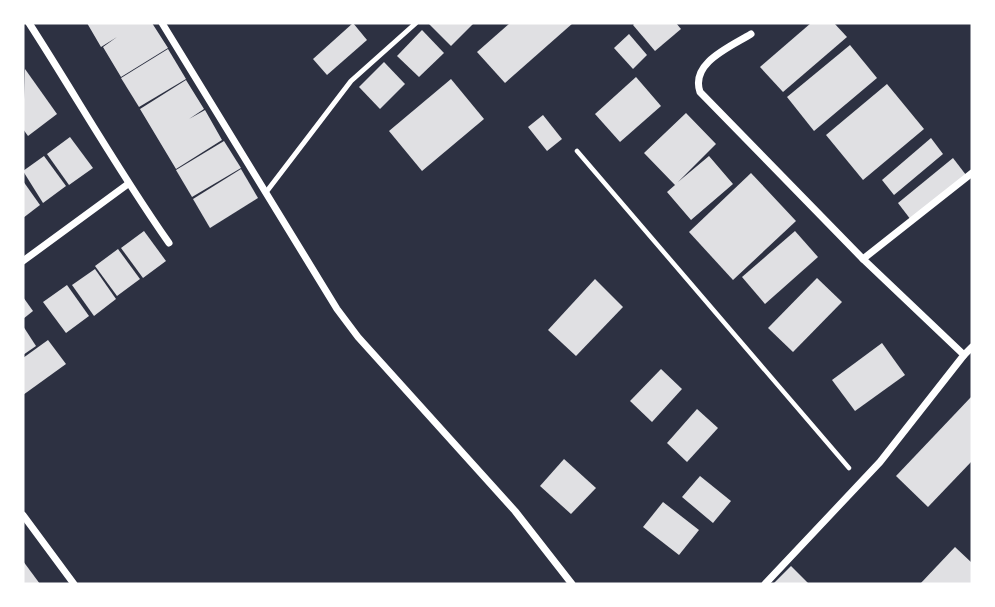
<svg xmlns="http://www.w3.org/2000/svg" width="995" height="607" font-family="Mulish,sans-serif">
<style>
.building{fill:#e0e0e3}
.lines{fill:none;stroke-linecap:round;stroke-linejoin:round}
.path{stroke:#fff;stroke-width:4.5}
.service{stroke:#fff;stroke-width:5}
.minor{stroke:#fff;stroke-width:7}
</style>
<rect width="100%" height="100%" fill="#2d3142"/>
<!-- building -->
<g class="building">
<path d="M87,23H152L168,48L121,77L103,47L117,37L101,47Z"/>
<path d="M353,23L367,40L327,75L313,59Z"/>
<path d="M428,23H474L451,46Z"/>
<path d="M510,23H573L505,83L477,52Z"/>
<path d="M635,23H676L681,29L655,51L633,25Z"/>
<path d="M811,23H834L847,37L783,92L760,67Z"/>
<path d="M422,30L444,53L419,77L397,56Z"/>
<path d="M629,34L647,55L633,69L614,48Z"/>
<path d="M850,45L877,78L814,131L787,97Z"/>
<path d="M168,49L186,79L139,107L121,78Z"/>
<path d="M384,62L405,84L380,109L359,87Z"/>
<path d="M25,69L57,114L28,136L23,129Z"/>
<path d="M636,77L661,106L620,142L595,114Z"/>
<path d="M451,79L484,119L422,171L389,131Z"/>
<path d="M186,80L204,109L189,119L205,110L222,140L176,169L140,109Z"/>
<path d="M887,84L924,129L863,180L826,135Z"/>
<path d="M686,113L716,144L678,182L709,156L733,184L691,220L667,192L675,185L644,153Z"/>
<path d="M543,115L562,139L547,151L528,127Z"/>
<path d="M70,137L93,168L69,185L47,154Z"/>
<path d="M931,138L943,154L894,195L882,180Z"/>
<path d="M224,141L241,168L192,197L176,170Z"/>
<path d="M44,156L66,186L43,203L23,171Z"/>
<path d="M953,158L966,175L911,220L898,203Z"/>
<path d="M241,169L258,198L210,228L193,199Z"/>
<path d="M751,173L796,221L733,280L689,232Z"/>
<path d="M23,181L40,205L23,218Z"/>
<path d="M144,231L166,261L143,278L121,248Z"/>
<path d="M795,231L818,257L765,304L742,277Z"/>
<path d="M118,249L140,279L117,296L95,266Z"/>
<path d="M95,269L116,299L94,316L72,285Z"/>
<path d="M817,278L842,302L793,352L768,328Z"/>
<path d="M595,279L623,307L576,356L548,330Z"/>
<path d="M67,285L89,316L66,333L43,302Z"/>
<path d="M23,297L33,311L23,319Z"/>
<path d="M23,326L36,346L23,355Z"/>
<path d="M48,340L66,364L23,395V358Z"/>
<path d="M882,343L905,375L855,411L832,380Z"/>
<path d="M661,369L682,389L652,422L630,401Z"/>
<path d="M972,396V461L928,507L896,476Z"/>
<path d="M697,409L718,428L687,462L667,443Z"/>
<path d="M564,459L596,488L571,514L540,486Z"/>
<path d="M700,476L731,501L713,523L682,497Z"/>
<path d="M663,502L699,530L679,555L643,527Z"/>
<path d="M955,547L972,563V584H920Z"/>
<path d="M23,561L40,584H23Z"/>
<path d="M791,566L809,584H773Z"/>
</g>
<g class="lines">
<!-- path -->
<path class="path" d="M577,151L849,468"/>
<!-- service -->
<path class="service" d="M267,191L351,81L416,23"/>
<!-- minor -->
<g class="minor">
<path d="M29,23C76,96 119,172 169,243"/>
<path d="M162,23L337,309L358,337L515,511L572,584"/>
<path d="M751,34C730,47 690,63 700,92L863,259"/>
<path d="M23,261L128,184"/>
<path d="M964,355L972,347"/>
<path d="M23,515L74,584"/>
<path d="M765,584L880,462L964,355L863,259L972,173"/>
</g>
</g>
<!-- border -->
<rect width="995" height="607" fill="none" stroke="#ffffff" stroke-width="49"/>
</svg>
